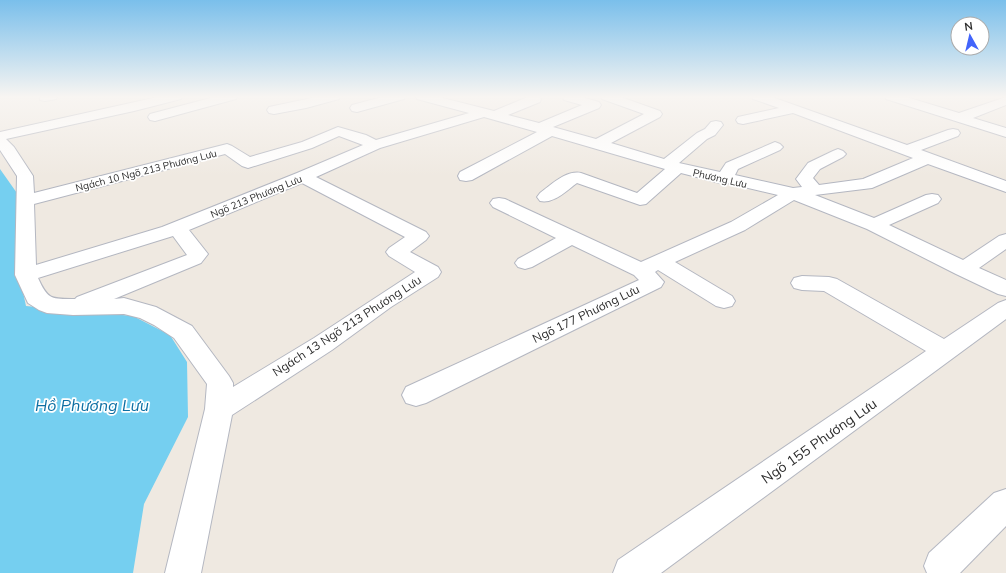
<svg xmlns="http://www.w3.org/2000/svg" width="1006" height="573" font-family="Mulish,sans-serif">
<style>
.water{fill:#75cff0}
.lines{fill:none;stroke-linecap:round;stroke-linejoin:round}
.minor-casing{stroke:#b4b7c1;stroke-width:2}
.minor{fill:#fff;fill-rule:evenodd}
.labels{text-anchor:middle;stroke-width:3.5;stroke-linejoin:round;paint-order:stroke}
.far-street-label{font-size:10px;fill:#2e2e2e;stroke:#fff}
.street-label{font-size:12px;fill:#2e2e2e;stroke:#fff}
.near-street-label{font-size:14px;fill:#2e2e2e;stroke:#fff}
.near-water-label{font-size:16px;font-style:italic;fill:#0d6fa3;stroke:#fff}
</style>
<rect width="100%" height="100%" fill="#efe9e1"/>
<!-- water -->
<path class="water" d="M0,169L19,196L20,278L26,306L133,316L170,335L187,362L188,417L144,504L133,573H0Z"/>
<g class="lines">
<!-- minor casing -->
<g class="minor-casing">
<g id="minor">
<path d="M40,96H57L56,99L45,101L40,100Z"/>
<path d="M162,96H182L181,99L134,111L6,139L14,147L33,176L34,193L227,144L232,146L250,157L302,142L338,127L366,135L376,140L469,113L417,99L416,96H435L494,111L530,96H537L541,99L540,102L508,115L539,123L582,105L564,100L563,97L564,96H578L599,102L601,105L599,108L553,127L596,139L644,114L602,99L601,96H618L660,111L662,114L660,117L611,143L664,159L697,133L705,129L711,122L716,121L721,122L723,125L715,135L707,139L679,163L720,172L726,163L775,142L780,144L783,147L780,150L738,169L735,175L793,188L802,187L796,179L808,163L833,151L838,149L843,151L846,154L843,157L820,169L813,178L819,185L863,179L913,158L793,113L743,124L738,123L736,120L738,117L779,108L753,99L752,96H769L907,145L948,130L953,129L958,130L960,133L958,136L921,150L1006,181V192L928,164L872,188L815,195L874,218L926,195L932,194L938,195L941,199L938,203L889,225L963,260L999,236L1006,234V249L979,268L1006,280V296L998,294L956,274L867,229L794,200L745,230L675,262L732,296L735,301L732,306L724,308L716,306L658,270L655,272L664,282L661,287L426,403L416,406L406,403L402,395L406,387L639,280L634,275L572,245L532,267L525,269L518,267L515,263L518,259L556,238L493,207L490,203L493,199L499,198L505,199L641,262L731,222L778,195L727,183L724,184L681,173L646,204L640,205L577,183C566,191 554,204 540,201L537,197L540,193C551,185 566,170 581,173L637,193L665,169L552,136L472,180L466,181L460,180L458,176L460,172L537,132L484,117L380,148L316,177L426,232L429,236L426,240L410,252L438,267L441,272L438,277L391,307L332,350L232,415L201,573H165L205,409L207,384L174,338L154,325L140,318L124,314L73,315L47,313L39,310L28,303L15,275L17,176L0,150V132ZM339,136L363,145L297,173L162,227L36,265L34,204L225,154L242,166L248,168L312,148ZM302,183L405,237L389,248L386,252L389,256L415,272L314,338L233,387V383L229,376L192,326L156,307L124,298L114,299L201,263L208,254L189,230ZM173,236L187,255L77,297L75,299C51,299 48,300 38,278Z"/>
<path d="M218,96H237L236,99L155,121L150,120L148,117L150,114Z"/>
<path d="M321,96H340L339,99L306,108L274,114L269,113L267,110L269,107Z"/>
<path d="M386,96H405L404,99L357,112L352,111L350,108L352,105Z"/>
<path d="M885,96H903L959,113L1006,97V105L973,118L1006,128V137L886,99Z"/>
<path d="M802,276L829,277L837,279L944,339L998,303L1006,300V319L661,573H613L618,560L926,351L824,291L802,290L794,288L791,283L794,278Z"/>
<path d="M1006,489V526L960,573H927L924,566L929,553L994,493Z"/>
</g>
</g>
<!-- minor -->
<use href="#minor" class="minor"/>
</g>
<!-- sky -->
<linearGradient id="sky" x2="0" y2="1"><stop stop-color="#7abfeb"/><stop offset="0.55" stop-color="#f8f5f2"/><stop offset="1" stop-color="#f8f5f2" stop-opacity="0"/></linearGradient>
<rect width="1006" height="176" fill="url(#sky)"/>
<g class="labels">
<!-- far-street labels -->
<g class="far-street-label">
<text transform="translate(146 170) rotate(-14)" y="4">Ngách 10 Ngõ 213 Phương Lưu</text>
<text transform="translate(720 178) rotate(13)" y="4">Phương Lưu</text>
<text transform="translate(256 196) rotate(-22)" y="4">Ngõ 213 Phương Lưu</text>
</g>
<!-- street labels -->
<g class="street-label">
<text transform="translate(586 314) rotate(-26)" y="4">Ngõ 177 Phương Lưu</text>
<text transform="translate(347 326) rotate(-33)" y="4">Ngách 13 Ngõ 213 Phương Lưu</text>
</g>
<!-- near-street labels -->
<g class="near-street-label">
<text transform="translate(819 441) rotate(-35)" y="5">Ngõ 155 Phương Lưu</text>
</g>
<!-- near-water labels -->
<g class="near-water-label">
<text x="92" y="411">Hồ Phương Lưu</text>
</g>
</g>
<!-- north arrow -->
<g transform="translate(970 36) rotate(352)"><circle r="19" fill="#ffffff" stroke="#ababab"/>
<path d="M0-3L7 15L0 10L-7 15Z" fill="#4264fb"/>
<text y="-6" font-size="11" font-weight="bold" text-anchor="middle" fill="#2e2e2e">N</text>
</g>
</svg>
